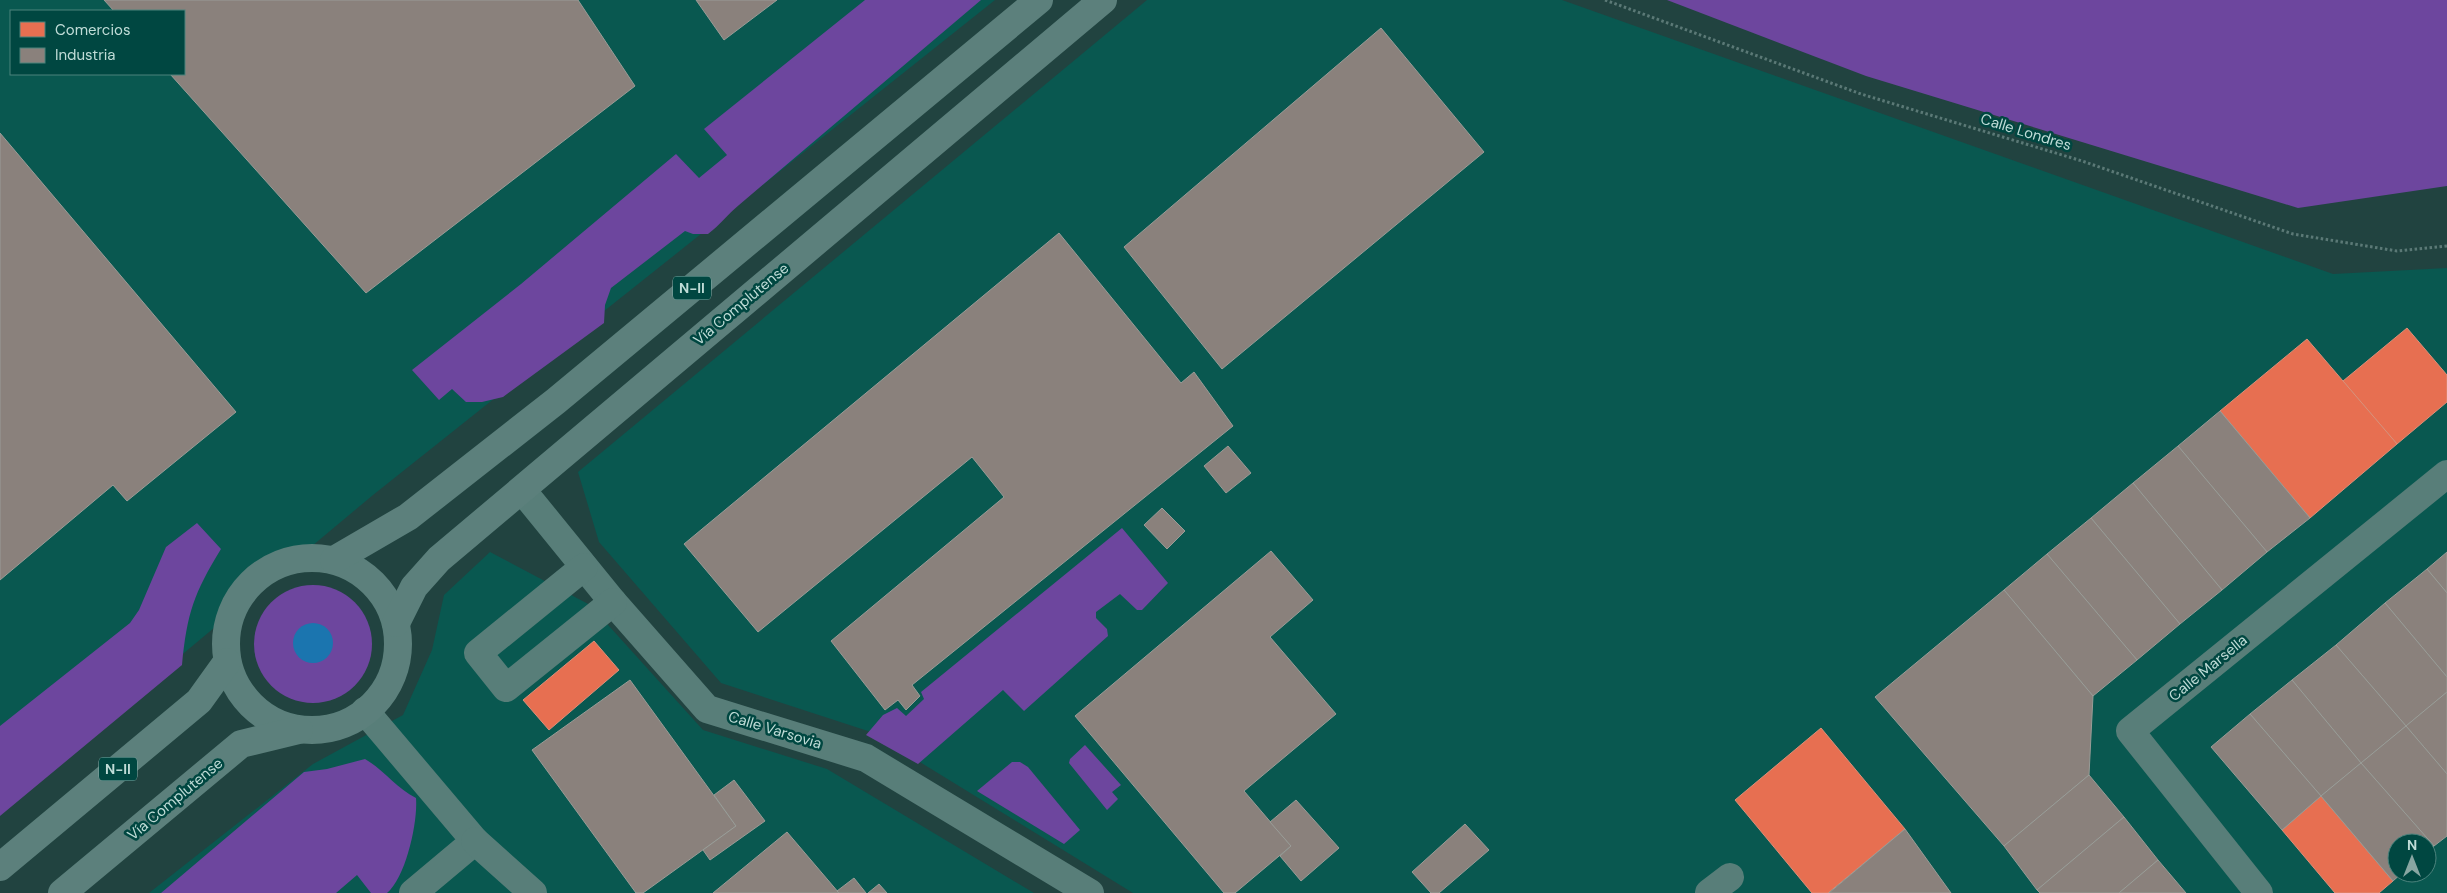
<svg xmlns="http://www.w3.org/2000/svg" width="2447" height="893" font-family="'DM Sans',sans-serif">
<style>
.built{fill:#095850;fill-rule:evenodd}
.green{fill:#6d469e}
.water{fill:#1b75af}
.shops{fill:#e76f51;stroke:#db9079}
.industry{fill:#8a817c;stroke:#9a9c97}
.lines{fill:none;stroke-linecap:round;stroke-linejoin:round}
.path{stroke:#5b7976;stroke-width:3;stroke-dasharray:2.5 2.5;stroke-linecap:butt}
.minor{stroke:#587e79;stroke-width:28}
.major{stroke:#5c807c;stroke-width:28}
.labels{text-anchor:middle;stroke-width:5;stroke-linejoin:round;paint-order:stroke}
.shield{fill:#004741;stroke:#86afaa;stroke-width:1}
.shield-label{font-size:14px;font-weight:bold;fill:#bfdcd7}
.street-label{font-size:15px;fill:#bfdcd7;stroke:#004741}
</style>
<rect width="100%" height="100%" fill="#214340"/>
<!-- built -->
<g class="built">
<path d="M0,0H995L373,495L0,807ZM11,11H184V74H11Z"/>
<path d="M1147,0H1562L2333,274L2447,268V893H1133L871,732L721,683L599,542L578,472ZM2397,843H2427V873H2397Z"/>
<path d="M490,552L590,605L703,730L827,769L1034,893H149L313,764L403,715L432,650L444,595Z"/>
</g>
<!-- green -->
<g class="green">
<path d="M865,0H981L739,205C728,214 720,225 708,234H693L685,231L611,288L605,305L604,323L503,397L482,402H466L452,389L439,400L412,370L521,284L676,154L699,178L727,155L704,129Z"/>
<path d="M1667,0H2447V186L2298,208L1866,76Z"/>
<path d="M197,523L221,549C194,593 187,613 182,665L0,816V726L130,623L139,610L166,547Z"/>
<path d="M1122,528L1168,583L1142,610H1137L1120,594L1096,612V618L1107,629L1108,636L1024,711L1003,690L918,764L866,735L883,715L897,708L906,716L924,699L921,692Z"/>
<circle cx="313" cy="644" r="59"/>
<path d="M1085,745L1121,785L1112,792L1118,799L1107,810L1069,763L1070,759Z"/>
<path d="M365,759C384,770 396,788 416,798C418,822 406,877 387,893H371L357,875L336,893H161L304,772L327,769Z"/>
<path d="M1012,762H1020L1028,767L1080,830L1064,844L977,791Z"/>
</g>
<!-- water -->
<circle class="water" cx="313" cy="643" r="20"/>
<!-- shops -->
<g class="shops">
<path d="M2407,328L2447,375V402L2397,444L2343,381Z"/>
<path d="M2307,339L2397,444L2310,518L2220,411Z"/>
<path d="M594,641L619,670L549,730L523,700Z"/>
<path d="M1821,728L1905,829L1828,893H1812L1735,800Z"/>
<path d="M2321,796L2393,881L2379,893H2335L2282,830Z"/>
</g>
<!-- industry -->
<g class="industry">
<path d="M104,0H578L635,86L366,293L170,74H184V11H114Z"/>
<path d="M696,0H777L724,40Z"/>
<path d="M1381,28L1484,152L1222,369L1124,247Z"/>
<path d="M0,133L236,412L127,501L113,485L0,580Z"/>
<path d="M1059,233L1181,383L1194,372L1233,426L912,685L920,696L906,710L898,700L885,710L831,641L1004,497L972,457L758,632L684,544Z"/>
<path d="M2220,411L2310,518L2267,552L2178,446Z"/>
<path d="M1228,446L1251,473L1226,493L1204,466Z"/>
<path d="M2178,446L2267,552L2222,590L2133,483Z"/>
<path d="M2133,483L2222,590L2180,624L2091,518Z"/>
<path d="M1162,508L1185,531L1167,549L1144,525Z"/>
<path d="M2091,518L2180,624L2137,660L2047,554Z"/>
<path d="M1271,551L1313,600L1270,637L1336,714L1244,791L1291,846L1235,893H1224L1075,716Z"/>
<path d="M2447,552V593L2427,569Z"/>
<path d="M2047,554L2137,660L2093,696L2004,590Z"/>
<path d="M2427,569L2447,593V677L2385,603Z"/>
<path d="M2004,590L2093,696L2089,775L2004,846L1875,697Z"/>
<path d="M2385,603L2447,677V692L2406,726L2336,645Z"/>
<path d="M2336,645L2406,726L2361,763L2292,680Z"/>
<path d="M630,680L736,826L643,893H636L532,750Z"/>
<path d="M2292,680L2361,763L2321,796L2250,714Z"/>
<path d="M2447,692V774L2406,726Z"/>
<path d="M2250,714L2321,796L2282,830L2211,747Z"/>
<path d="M2406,726L2447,774V836L2434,846L2361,763Z"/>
<path d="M2361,763L2434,846L2427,852V843H2397V873H2402L2393,881L2321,796Z"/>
<path d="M2089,775L2124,817L2037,890L2004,846Z"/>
<path d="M734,780L765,821L710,860L703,850L736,826L714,795Z"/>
<path d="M1296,800L1339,848L1301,881L1280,856L1291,846L1270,822Z"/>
<path d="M2124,817L2158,860L2119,893H2040L2037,890Z"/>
<path d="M1465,824L1489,850L1439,893H1431L1412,872Z"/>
<path d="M1905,829L1951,893H1829Z"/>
<path d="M787,832L839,893H713Z"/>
<path d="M2158,860L2186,893H2119Z"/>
<path d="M854,878L866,893H839L837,891Z"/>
<path d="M879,884L887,893H868Z"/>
</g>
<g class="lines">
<!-- path -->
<path class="path" d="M1605,0L1861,94L2082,161L2293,234L2397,251L2447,246"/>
<!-- minor -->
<g class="minor">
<path d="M522,490L613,602L707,709L866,758L1090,893"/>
<path d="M584,567L478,653L506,688L613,602"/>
<path d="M365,711L475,841L413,893"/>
<path d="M475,841L533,893"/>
<path d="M1709,893L1730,877"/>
<path d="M2259,893L2130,731L2447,474"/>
</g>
<!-- major -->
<g class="major">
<circle cx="312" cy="644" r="86"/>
<path d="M334,560L408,517L556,401L1039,0"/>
<path d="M396,623L414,587L439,559L1103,0"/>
<path d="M0,867L199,701L227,662"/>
<path d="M62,893L241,744L299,730"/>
</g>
</g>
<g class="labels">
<!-- shield labels -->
<g class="shield">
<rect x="673" y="276.5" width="38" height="23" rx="4"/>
<rect x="99" y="757.5" width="38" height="23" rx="4"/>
</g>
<g class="shield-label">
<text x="692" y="293">N-II</text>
<text x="118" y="774">N-II</text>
</g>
<!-- street labels -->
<g class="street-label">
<text transform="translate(2026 132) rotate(17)" y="5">Calle Londres</text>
<text transform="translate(741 304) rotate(-40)" y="5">Vía Complutense</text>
<text transform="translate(2208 668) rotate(-39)" y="5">Calle Marsella</text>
<text transform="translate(775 730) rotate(17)" y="5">Calle Varsovia</text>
<text transform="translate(175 799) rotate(-40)" y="5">Vía Complutense</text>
</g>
</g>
<!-- legend -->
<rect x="10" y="10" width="175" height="65" fill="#004741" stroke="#4c837d"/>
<rect x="20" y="22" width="25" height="15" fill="#e76f51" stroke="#4c837d"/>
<text x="55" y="35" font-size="15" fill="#bfdcd7">Comercios</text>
<rect x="20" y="48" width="25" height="15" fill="#8a817c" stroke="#4c837d"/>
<text x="55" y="60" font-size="15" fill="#bfdcd7">Industria</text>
<!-- north arrow -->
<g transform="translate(2412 858)"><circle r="24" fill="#004741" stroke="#4c837d"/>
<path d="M0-4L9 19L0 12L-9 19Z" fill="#88a6a2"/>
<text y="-8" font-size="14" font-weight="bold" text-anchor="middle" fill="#bfdcd7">N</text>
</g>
</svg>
